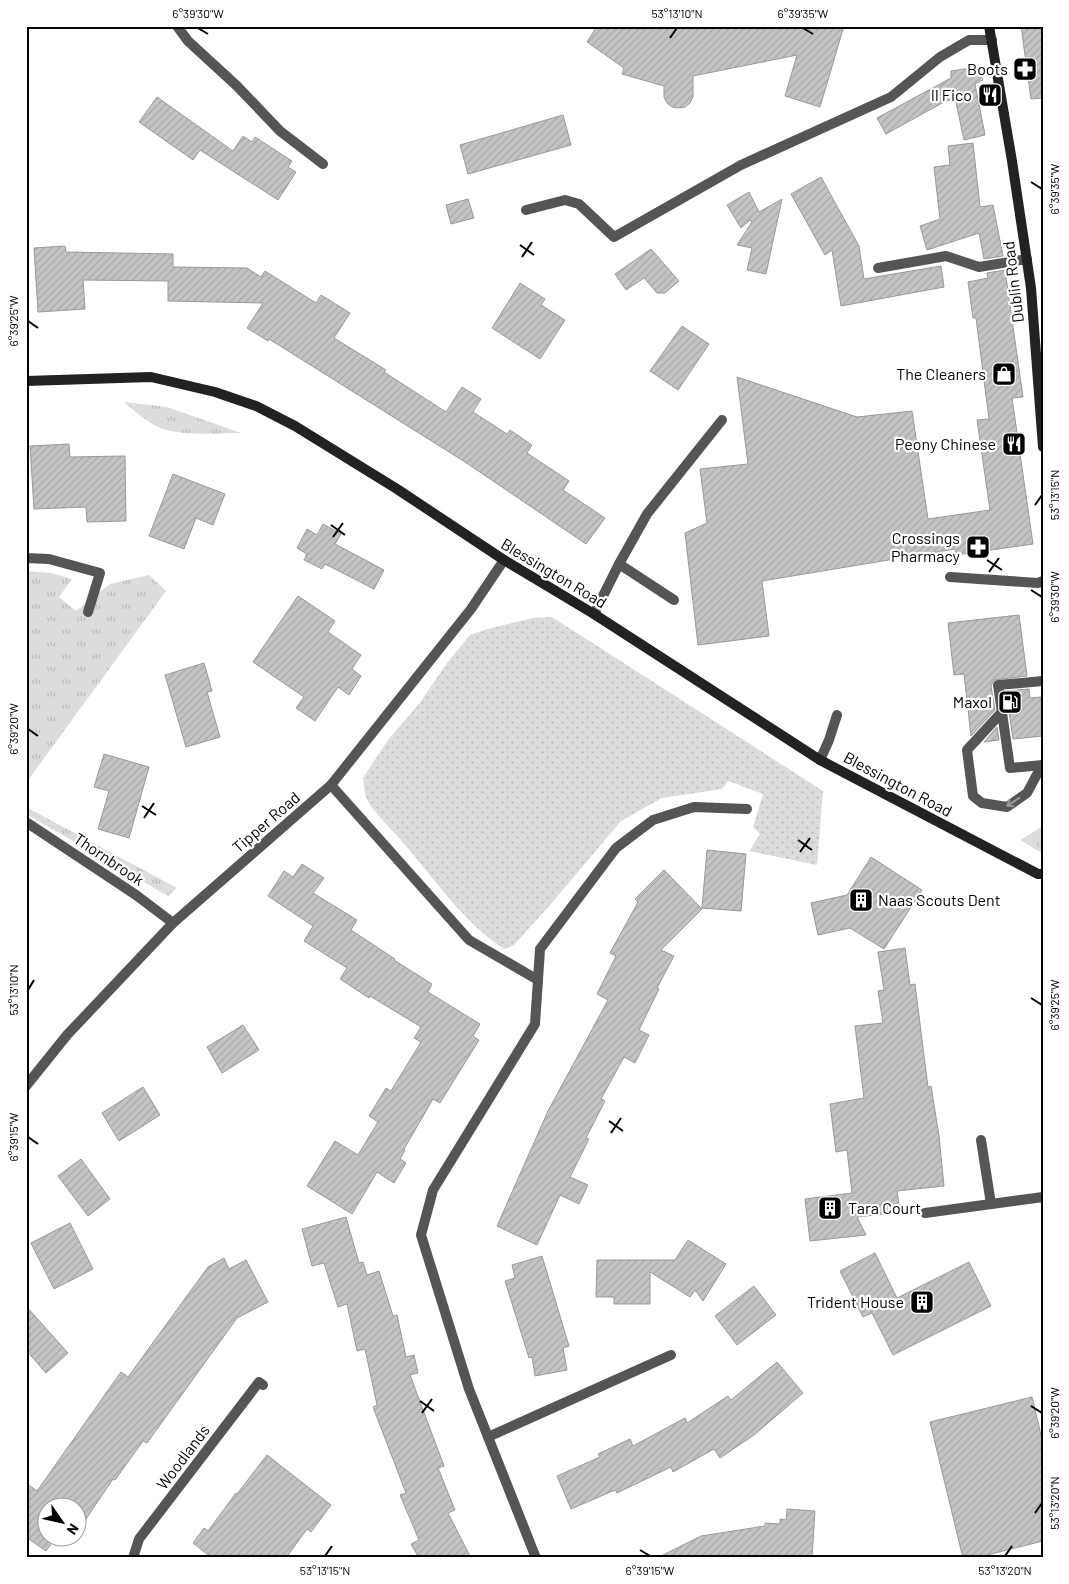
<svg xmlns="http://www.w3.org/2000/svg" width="1069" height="1584" font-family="Barlow,sans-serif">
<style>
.grass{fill:url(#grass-tufts)}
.park{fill:url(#park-dots)}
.building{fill:url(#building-hatch);stroke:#999}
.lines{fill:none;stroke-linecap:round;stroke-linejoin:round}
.service{stroke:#555;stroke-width:10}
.minor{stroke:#555;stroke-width:10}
.tertiary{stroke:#555;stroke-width:10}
.secondary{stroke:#222;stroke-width:10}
.oneway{stroke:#999}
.ticks{fill:none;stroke:#000;stroke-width:2}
.labels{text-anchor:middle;stroke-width:4.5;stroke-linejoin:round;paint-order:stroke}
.poi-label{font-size:16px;fill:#000;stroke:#fff;text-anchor:end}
.street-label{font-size:16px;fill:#000;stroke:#fff}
.neatline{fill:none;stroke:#000;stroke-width:2}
.ticks-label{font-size:12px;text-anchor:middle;fill:#000}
</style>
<defs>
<pattern id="grass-tufts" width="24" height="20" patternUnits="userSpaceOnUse" patternTransform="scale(1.25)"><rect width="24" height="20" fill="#dcdcdc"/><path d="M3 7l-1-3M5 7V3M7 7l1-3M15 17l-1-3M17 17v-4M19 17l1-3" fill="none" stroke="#bbb"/></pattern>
<pattern id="park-dots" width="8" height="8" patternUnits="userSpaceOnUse" patternTransform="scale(1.25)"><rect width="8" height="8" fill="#dcdcdc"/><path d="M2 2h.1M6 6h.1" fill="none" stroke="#bbb" stroke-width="1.8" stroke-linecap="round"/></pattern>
<pattern id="building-hatch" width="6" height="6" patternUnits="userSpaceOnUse" patternTransform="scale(1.25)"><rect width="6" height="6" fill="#c4c4c4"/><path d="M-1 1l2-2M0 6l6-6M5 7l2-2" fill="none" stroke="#a7a7a7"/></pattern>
</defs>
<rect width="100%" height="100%" fill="#fff"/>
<!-- grass -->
<g class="grass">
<path d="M124,402L167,407L241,433C217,433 190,436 166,430C151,426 136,412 124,402Z"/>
<path d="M26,571L51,573L72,579L59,597L76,611L110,584L149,575L166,591L26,783Z"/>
<path d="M26,807L177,888L168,896L26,814Z"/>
<path d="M1043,826V852L1038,851L1020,840Z"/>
</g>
<!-- park -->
<path class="park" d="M552,617L823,791L817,865L749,851L760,834L753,827L763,794L728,781L722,789L662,798L621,821L550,905L514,945L504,949C465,923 437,883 407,847C397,834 371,811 366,797C364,791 364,784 363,778L388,740L419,704L447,663L470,635L488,629L533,618Z"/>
<!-- building -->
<g class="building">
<path d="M597,26H844L820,107L785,96L797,55L693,76V97L690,103L685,107L678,108L672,107L667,103L664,97V86L622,74L624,68L587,42Z"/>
<path d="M1021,26H1043V98L1031,99Z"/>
<path d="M976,65L983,80L975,84L985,135L964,140L955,98L944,102L886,134L877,118L951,78V71L971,68Z"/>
<path d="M157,97L233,151L243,136L252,142L255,137L292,161L288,167L296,172L278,200L200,150L193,160L139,122Z"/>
<path d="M563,115L571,145L468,174L460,145Z"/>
<path d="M973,143L980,207L993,205L1003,256L984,259L979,233L927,250L920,226L940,219L934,167L950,165L948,146Z"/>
<path d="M821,177L859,246L864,279L941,266L944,287L841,306L832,250L825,255L791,194Z"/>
<path d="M749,192L759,212L782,199L766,274L747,270L752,248L737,245L752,222L750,220L741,228L727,205Z"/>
<path d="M468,199L474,218L451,224L446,205Z"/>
<path d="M65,246L66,252L173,254V267L247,268L261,277L265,271L316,303L321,295L350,313L334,338L386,370L384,372L446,412L462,387L481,399L473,412L507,434L510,430L532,445L527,453L569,481L563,490L605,518L586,544L465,462L269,339L268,341L247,328L263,303L168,301V281L83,280L85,309L38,312L34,248Z"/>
<path d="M651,249L679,281L665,293H657L644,278L626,290L615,274Z"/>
<path d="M1005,270L1023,397L1012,398L1033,544L956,555L955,549L762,581L769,636L698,645L685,533L707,523L700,469L748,464L737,377L857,417L912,411L928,519L990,510L977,420L989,419L976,318H973L968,282L988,278L987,273Z"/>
<path d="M520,283L545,299L541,305L565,320L540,359L492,328Z"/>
<path d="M682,326L709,344L678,390L650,371Z"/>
<path d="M69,444L70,457L125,456L126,521L87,522L86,507L34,509L30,446Z"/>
<path d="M173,474L225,494L213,525L196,518L184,549L149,536Z"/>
<path d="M323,524L341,534L335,544L384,570L374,589L325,564L322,569L304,560L307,554L297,548L307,529L317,535Z"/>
<path d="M298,596L335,621L328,632L361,655L352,669L361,676L349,695L338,687L315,721L296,708L304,697L253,662Z"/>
<path d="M1019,615L1027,676L994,680L991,686L995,710L971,736L964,674L954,675L948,623Z"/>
<path d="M204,663L212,691L207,692L220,737L186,747L165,675Z"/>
<path d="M1029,689L1030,698L1041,697L1043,736L1013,739L1006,691Z"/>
<path d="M997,727L999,740L984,742Z"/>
<path d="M104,754L149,767L129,838L98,829L109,791L94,787Z"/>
<path d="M707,850L746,854L741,911L702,908Z"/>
<path d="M871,857L922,890L884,949L850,928L818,935L811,903L847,895Z"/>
<path d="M302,864L324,878L313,893L357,920L351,930L395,959L394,960L432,984L428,992L480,1024L473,1036L479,1040L440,1103L433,1099L404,1149L405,1150L400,1159L406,1163L394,1183L377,1172L352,1214L307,1186L335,1141L358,1155L378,1122L369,1116L386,1088L391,1091L421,1042L414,1038L421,1027L370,996L369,998L340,979L347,968L304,941L313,926L268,896L284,871L293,877Z"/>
<path d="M664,870L702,909L661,950L674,956L657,988L659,989L639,1030L649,1035L635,1063L624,1057L601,1099L605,1101L586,1138L589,1139L570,1177L588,1185L579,1204L560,1195L537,1245L497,1226L548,1111L608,1000L597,994L616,956L610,953L638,902L635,899Z"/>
<path d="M905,948L910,985L915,984L928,1087L931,1086L939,1136L944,1186L897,1191L900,1212L857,1217L866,1235L810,1241L805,1199L852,1193L847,1150L836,1152L830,1104L864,1098L855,1026L883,1023L878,991L884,990L878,952Z"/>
<path d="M243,1025L259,1050L222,1073L207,1047Z"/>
<path d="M143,1087L160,1115L119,1141L102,1113Z"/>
<path d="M81,1159L110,1199L88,1216L58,1176Z"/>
<path d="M346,1217L359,1263L363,1262L367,1275L379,1271L393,1316L397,1315L406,1357L414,1355L418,1373L410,1375L444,1466L438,1468L455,1510L448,1513L471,1558H419L411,1544L419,1540L400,1495L406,1493L373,1407L377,1405L365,1349L357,1351L347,1304L338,1307L324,1263L312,1266L302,1229Z"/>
<path d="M70,1223L93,1269L54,1289L31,1243Z"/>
<path d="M688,1240L726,1264L703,1301L695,1290L690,1297L650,1272V1304H614V1297H596L597,1260H675Z"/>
<path d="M875,1253L897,1298L969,1262L991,1306L893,1355L872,1313L863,1317L840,1271Z"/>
<path d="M542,1256L569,1346L563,1348L567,1370L535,1376L532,1357L529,1358L505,1281L515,1278L512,1265Z"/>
<path d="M224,1258L229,1269L246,1260L268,1302L237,1318L147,1443L143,1441L115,1480L113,1479L86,1519L78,1513V1506H48V1536H57L46,1551L26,1537V1483L37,1491L121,1372L128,1377L208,1267Z"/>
<path d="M754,1286L776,1315L737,1345L715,1316Z"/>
<path d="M26,1306L68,1353L46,1373L26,1350Z"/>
<path d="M777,1362L803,1393L754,1435L720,1458L714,1449L673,1472L671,1467L617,1493L615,1490L571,1509L557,1476L600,1457L598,1454L630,1439L633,1446L685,1418L687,1423L728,1396L731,1400Z"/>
<path d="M1032,1397L1043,1443V1541L975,1558H963L930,1422Z"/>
<path d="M267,1455L331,1505L311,1532L307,1529L286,1558H212L193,1543L204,1528L208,1531L236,1493L237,1494Z"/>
<path d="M787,1509L815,1511L812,1558H657L701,1536L765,1526V1523L780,1524V1519L786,1520Z"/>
</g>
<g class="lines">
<!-- service -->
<g class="service">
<path d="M177,26L188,41L237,86L280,131L323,164"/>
<path d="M878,268L946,256L979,267L1027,259"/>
<path d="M619,564L647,514L722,420"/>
<path d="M950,577L1038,583L1043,581"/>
<path d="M594,614L619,564L674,600"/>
<path d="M1043,681L998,685L1010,768L1043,765"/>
<path d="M1002,712L967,750L973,796L982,803L1007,807L1027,793L1042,765"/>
<path d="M820,760L829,740L837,715"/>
<path d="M981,1140L991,1204"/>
<path d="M925,1213L1043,1197"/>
</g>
<!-- minor -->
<g class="minor">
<path d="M526,210L565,200L579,204L614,237L741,165L891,97L940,57L969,40H992"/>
<path d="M26,558L49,559L100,573L88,612"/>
<path d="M331,785L469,940L538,980L535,1024L433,1190L421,1235L469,1389L536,1558"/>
<path d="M26,822L136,895L173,923"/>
<path d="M538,980L540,949L616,848L653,820L694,807L747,809"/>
<path d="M488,1437L671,1355"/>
<path d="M133,1558L139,1539L259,1382L263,1385"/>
</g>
<!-- tertiary -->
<path class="tertiary" d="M26,1086L67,1035L173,923L331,785L471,609L504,560"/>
<!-- secondary -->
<g class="secondary">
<path d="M989,26L1012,161L1031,288L1043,447"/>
<path d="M26,381L151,377L215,392L256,406L295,426L397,489L504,560L594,614L820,760L1038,874H1043"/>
</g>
</g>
<!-- one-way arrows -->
<defs><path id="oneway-shaft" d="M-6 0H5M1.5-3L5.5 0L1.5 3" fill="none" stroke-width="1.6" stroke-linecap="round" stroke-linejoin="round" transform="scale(1.25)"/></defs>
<use class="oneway" href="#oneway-shaft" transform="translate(1013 802) rotate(147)"/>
<!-- ticks -->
<path class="ticks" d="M198,28L208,34M803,28L813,34M670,38L677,28M1031,182L1042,189M520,245L534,255M522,257L532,242M28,321L38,328M1035,505L1042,495M331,525L345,535M333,537L343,523M987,560L1002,570M989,572L999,558M1031,590L1042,597M28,729L38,736M142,806L156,815M144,818L154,803M798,840L812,850M800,852L810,838M28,990L34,980M1031,998L1042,1005M609,1121L623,1131M611,1133L621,1118M28,1137L38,1144M420,1401L434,1411M1031,1406L1042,1413M422,1413L432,1399M1035,1513L1042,1503M640,1550L650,1556M325,1556L332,1546M1005,1556L1012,1546"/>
<!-- icons -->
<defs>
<g id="pharmacy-square" transform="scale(1.25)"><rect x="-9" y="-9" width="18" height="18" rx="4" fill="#000" stroke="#fff"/><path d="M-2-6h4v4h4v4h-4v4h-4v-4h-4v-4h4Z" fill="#fff"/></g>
<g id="restaurant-square" transform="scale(1.25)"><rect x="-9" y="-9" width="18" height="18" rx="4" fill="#000" stroke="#fff"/><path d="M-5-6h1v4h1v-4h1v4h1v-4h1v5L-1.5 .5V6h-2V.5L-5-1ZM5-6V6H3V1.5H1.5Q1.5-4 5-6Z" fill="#fff"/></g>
<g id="shop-square" transform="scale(1.25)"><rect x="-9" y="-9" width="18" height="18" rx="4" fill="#000" stroke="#fff"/><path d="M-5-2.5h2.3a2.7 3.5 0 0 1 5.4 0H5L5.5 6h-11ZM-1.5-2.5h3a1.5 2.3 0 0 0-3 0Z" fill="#fff"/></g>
<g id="fuel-square" transform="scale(1.25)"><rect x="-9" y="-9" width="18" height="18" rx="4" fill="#000" stroke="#fff"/><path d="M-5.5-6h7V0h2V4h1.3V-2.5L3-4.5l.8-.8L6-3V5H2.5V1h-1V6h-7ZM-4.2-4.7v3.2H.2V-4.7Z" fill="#fff"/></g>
<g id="building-square" transform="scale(1.25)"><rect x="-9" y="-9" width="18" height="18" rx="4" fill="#000" stroke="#fff"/><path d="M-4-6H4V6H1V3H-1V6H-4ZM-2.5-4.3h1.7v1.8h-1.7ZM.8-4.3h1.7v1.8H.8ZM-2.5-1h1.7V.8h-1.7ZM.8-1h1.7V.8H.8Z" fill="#fff"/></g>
</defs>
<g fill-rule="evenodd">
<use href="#pharmacy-square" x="1025" y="69"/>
<use href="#restaurant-square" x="990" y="95"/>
<use href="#shop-square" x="1004" y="374"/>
<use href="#restaurant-square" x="1014" y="444"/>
<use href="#pharmacy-square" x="978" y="547"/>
<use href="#fuel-square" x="1010" y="702"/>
<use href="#building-square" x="861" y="900"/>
<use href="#building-square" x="830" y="1208"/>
<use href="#building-square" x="922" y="1302"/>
</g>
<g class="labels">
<!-- poi labels -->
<g class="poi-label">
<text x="1008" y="75">Boots</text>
<text x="972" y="101">Il Fico</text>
<text x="986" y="380">The Cleaners</text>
<text x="996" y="450">Peony Chinese</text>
<text x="960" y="544">Crossings<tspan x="960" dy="18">Pharmacy</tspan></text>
<text x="992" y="708">Maxol</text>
<text x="878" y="906" text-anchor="start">Naas Scouts Dent</text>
<text x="848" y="1214" text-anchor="start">Tara Court</text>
<text x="904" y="1308">Trident House</text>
</g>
<!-- street labels -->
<g class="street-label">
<text transform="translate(1013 282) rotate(-97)" y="6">Dublin Road</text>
<text transform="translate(554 573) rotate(31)" y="6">Blessington Road</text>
<text transform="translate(898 784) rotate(28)" y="6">Blessington Road</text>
<text transform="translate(266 822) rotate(-41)" y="6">Tipper Road</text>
<text transform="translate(109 859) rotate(34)" y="6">Thornbrook</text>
<text transform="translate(183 1457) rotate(-53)" y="6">Woodlands</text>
</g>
</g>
<!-- border -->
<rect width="1069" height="1584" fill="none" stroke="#ffffff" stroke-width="55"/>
<!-- north arrow -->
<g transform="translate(62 1522) rotate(124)"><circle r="24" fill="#ffffff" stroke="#999999"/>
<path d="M0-4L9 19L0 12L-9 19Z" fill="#000000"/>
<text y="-8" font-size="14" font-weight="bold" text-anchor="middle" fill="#000000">N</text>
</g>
<rect x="28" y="28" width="1014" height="1528" class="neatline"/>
<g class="ticks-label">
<text x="198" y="18">6°39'30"W</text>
<text x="677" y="18">53°13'10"N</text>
<text x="803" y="18">6°39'35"W</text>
<text transform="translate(1055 189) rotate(-90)" y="4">6°39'35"W</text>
<text transform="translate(14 321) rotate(-90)" y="4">6°39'25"W</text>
<text transform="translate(1055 495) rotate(-90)" y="4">53°13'15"N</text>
<text transform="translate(1055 597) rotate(-90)" y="4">6°39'30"W</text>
<text transform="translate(14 729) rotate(-90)" y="4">6°39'20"W</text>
<text transform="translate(14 990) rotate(-90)" y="4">53°13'10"N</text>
<text transform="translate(1055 1005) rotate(-90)" y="4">6°39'25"W</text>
<text transform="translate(14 1137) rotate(-90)" y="4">6°39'15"W</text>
<text transform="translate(1055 1413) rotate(-90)" y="4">6°39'20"W</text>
<text transform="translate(1055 1503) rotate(-90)" y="4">53°13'20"N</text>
<text x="325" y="1575">53°13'15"N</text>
<text x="650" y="1575">6°39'15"W</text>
<text x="1005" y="1575">53°13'20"N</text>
</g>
</svg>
